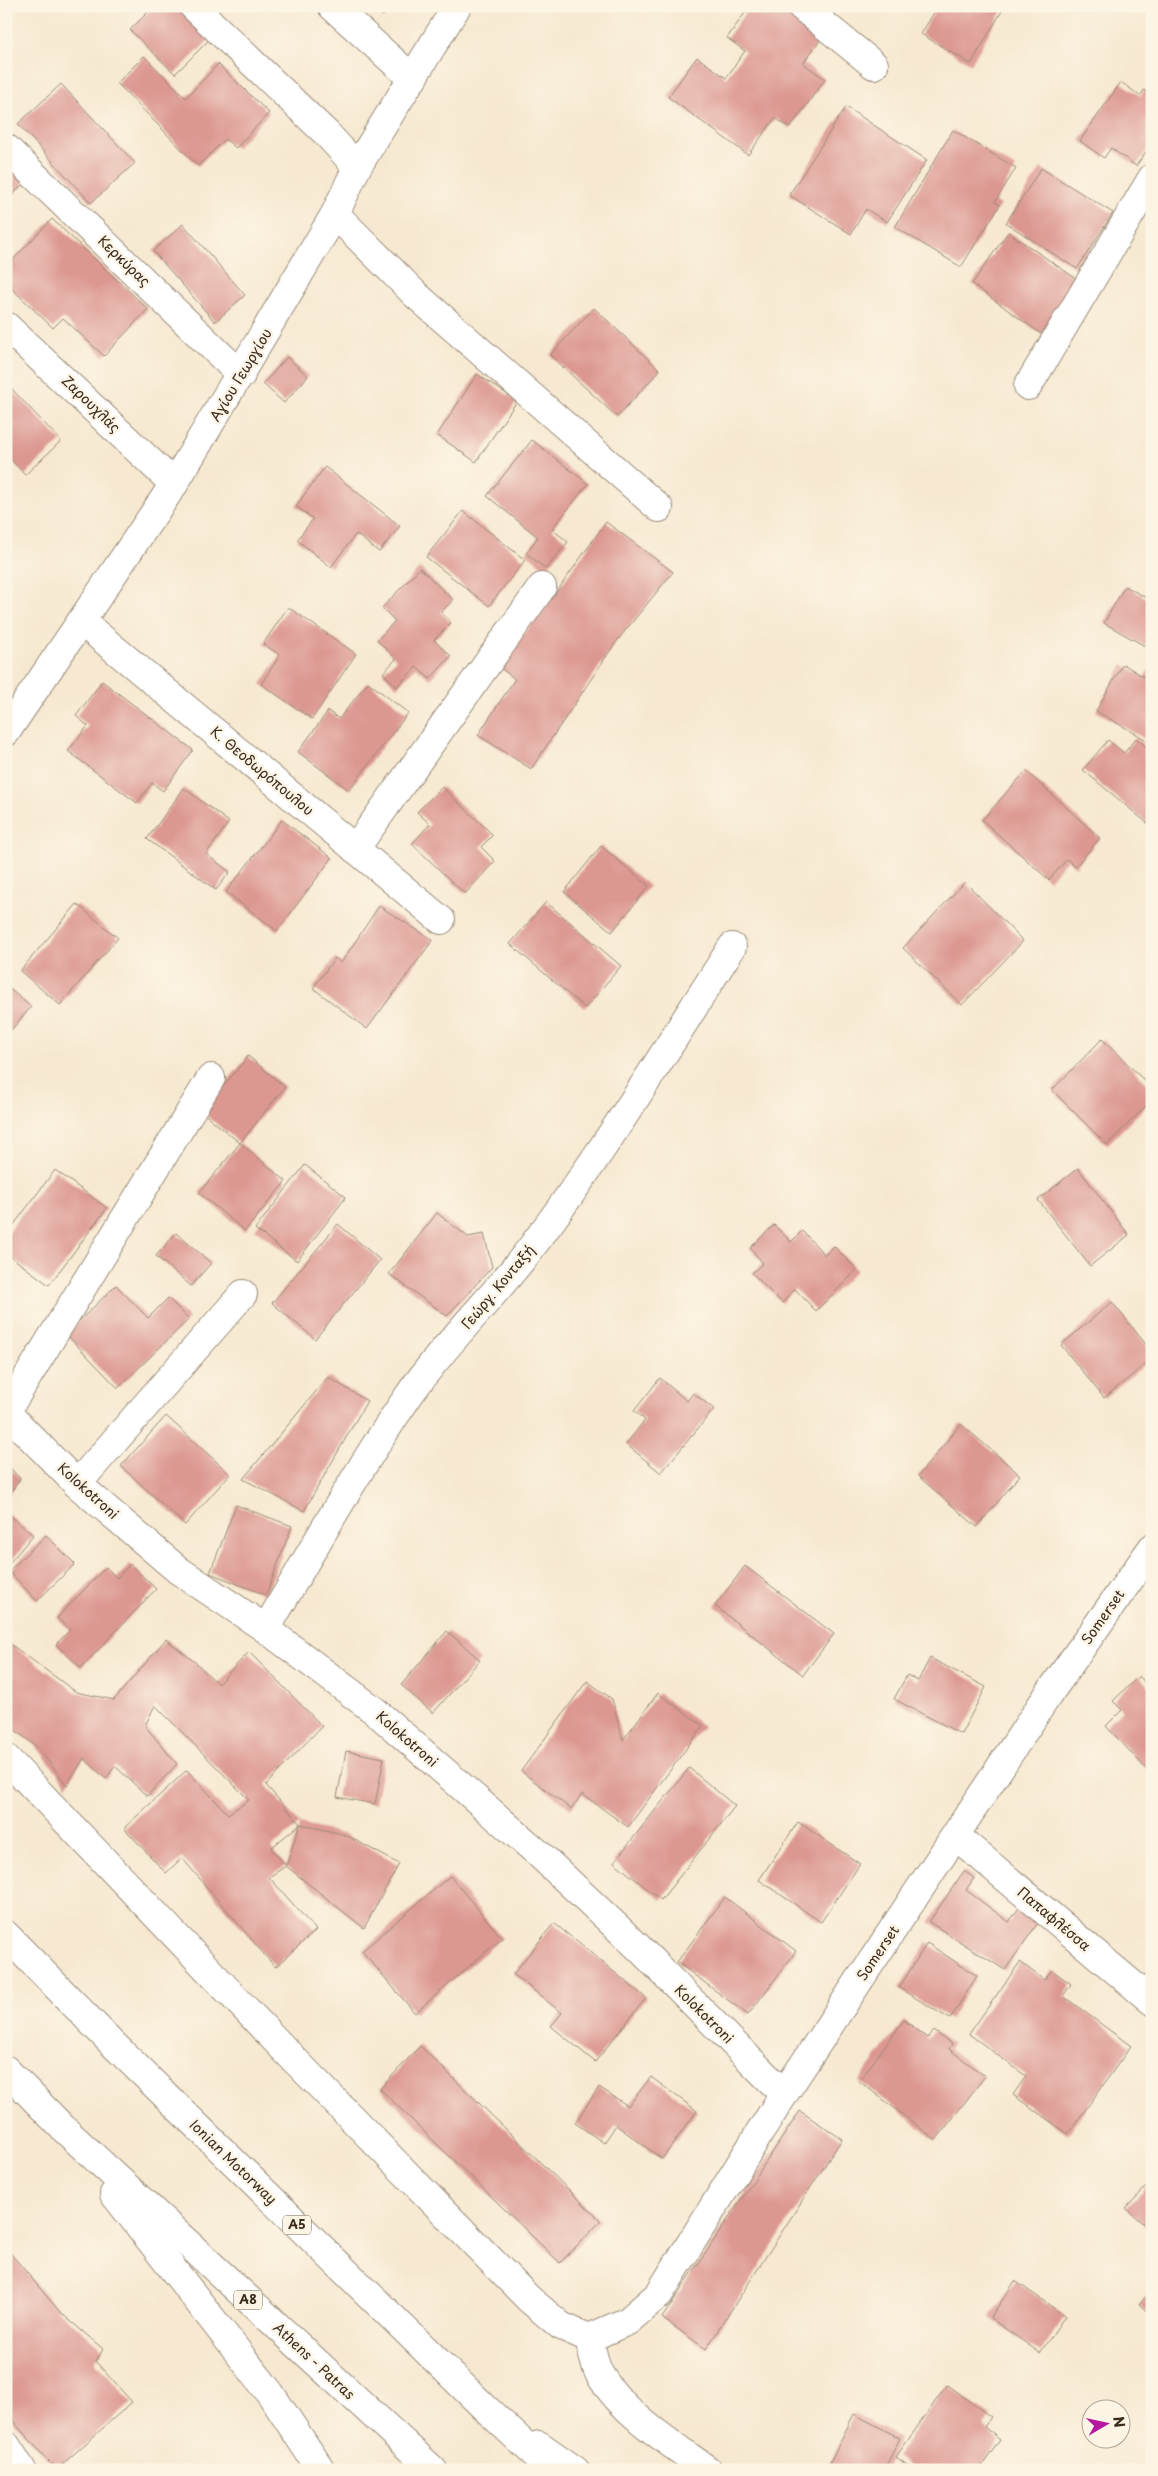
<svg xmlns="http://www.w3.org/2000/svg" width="1158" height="2476" font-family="'Playpen Sans',sans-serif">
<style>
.building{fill:#dc9791}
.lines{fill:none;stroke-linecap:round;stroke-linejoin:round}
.minor-casing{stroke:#998a78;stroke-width:30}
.tertiary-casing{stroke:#998a78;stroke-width:30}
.motorway-casing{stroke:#998a78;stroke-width:30}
.minor{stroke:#fff;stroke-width:28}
.tertiary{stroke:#fff;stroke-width:28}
.motorway{stroke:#fff;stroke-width:28}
.labels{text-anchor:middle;stroke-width:5;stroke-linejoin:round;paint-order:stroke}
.shield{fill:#fcf5e5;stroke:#75675a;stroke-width:1}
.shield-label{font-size:12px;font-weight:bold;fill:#3b2a1e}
.street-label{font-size:14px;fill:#3b2a1e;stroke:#fcf5e5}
</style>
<rect width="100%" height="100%" fill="#fcf5e5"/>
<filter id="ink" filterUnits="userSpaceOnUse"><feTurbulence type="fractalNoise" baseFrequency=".02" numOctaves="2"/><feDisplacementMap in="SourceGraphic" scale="10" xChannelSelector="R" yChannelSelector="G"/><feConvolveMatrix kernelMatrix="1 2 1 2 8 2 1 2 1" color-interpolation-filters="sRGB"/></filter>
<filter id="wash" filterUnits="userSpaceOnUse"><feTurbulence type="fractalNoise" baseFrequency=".0096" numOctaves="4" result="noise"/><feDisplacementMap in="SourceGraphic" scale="20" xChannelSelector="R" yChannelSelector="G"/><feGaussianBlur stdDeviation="1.12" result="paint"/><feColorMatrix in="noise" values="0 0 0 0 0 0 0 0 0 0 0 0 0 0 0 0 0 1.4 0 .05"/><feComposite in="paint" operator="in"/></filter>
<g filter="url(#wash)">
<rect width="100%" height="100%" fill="#f7e9d1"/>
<g id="blocks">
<!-- building -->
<g class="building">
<path d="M154,6H177L210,39L175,74L130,30Z"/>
<path d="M371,6H390L383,16Z"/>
<path d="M750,6H785L824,35L803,63L825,79L790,128L775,118L748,155L668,97L697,57L726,78L745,51L727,38Z"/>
<path d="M938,6H995L1002,11L971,64L921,34Z"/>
<path d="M144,56L186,98L218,64L269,113L236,148L225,139L198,166L117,83Z"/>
<path d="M1121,82L1140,96L1144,90L1152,95V143L1136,166L1111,148L1104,158L1080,141Z"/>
<path d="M61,84L135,163L91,203L18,124Z"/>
<path d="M846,107L927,160L887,222L866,209L851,234L789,195Z"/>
<path d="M953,130L1016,168L995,202L1000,205L961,267L895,227Z"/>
<path d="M6,163L26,181L6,202Z"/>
<path d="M1041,168L1113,213L1077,269L1006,223Z"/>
<path d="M52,219L148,309L104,356L63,318L53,328L6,283V267Z"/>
<path d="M183,224L245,295L215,322L153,251Z"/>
<path d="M1008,232L1078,280L1041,334L972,284Z"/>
<path d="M594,308L660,370L617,417L550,355Z"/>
<path d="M287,357L308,376L284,403L263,384Z"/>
<path d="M477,374L517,401L476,462L437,435Z"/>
<path d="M10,387L61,441L25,475L6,454V391Z"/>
<path d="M532,440L588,484L552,529L568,542L546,569L526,553L538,537L487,496Z"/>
<path d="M325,467L400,526L379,552L356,534L331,567L297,540L313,519L296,506Z"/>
<path d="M463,511L525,560L489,606L426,557Z"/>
<path d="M606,522L673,572L616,642L531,769L478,735L515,679L498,666L555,594Z"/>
<path d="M420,568L453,600L441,612L451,623L434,640L451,656L430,679L416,667L397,687L383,673L396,659L377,640L395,621L382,608Z"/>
<path d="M1125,586L1152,601V650L1104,623Z"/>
<path d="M288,607L356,654L312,719L261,684L280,655L263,644Z"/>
<path d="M1123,664L1144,677L1152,665V743L1096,711Z"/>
<path d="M102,681L193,750L163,791L152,783L137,803L68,751L88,726L76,716Z"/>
<path d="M368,682L408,713L349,790L298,752L328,711L339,719Z"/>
<path d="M1136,738L1152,752V827L1083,770L1108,740L1124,753Z"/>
<path d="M1026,771L1100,838L1075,867L1067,859L1049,880L982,820Z"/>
<path d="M442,787L493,835L481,847L495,861L465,894L412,844L430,824L417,812Z"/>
<path d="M184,788L229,822L206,854L230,872L216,890L147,839Z"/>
<path d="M282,820L332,858L277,931L226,892Z"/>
<path d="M601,846L649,886L612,932L564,892Z"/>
<path d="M965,882L1023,941L962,1005L903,948Z"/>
<path d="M546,902L621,966L585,1008L510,944Z"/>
<path d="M77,904L118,938L60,1005L20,971Z"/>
<path d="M379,906L433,940L367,1029L313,988L335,958L341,963Z"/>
<path d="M6,986L31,1007L6,1036Z"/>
<path d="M1102,1039L1152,1088V1100L1107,1145L1052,1090Z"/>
<path d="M248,1056L285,1087L240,1143L286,1181L245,1231L199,1193L240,1143L202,1112Z"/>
<path d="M305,1165L346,1197L297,1261L255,1229Z"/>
<path d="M1078,1168L1129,1235L1090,1266L1038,1200Z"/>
<path d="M55,1170L107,1208L49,1285L6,1253V1235Z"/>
<path d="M437,1213L468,1237L484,1234L492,1267L447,1316L389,1274Z"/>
<path d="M338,1224L380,1260L315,1339L272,1303Z"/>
<path d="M774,1225L791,1242L802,1231L825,1255L834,1246L857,1270L816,1311L795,1289L782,1303L752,1273L763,1263L750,1248Z"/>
<path d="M176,1233L211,1263L191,1286L156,1256Z"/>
<path d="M116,1285L148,1318L168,1298L189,1319L118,1388L66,1334Z"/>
<path d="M1112,1302L1152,1352V1359L1104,1398L1061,1345Z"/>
<path d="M328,1377L367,1401L304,1511L243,1479Z"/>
<path d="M660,1378L687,1401L693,1393L714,1409L661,1473L626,1444L645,1420L634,1411Z"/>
<path d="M166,1416L230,1474L185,1525L121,1466Z"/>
<path d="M961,1424L1020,1475L977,1527L918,1476Z"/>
<path d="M6,1463L20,1479L6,1499Z"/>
<path d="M236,1505L292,1526L266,1595L210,1573Z"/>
<path d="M6,1512L33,1535L6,1567Z"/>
<path d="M46,1535L75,1564L37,1601L9,1571Z"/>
<path d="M130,1564L156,1589L81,1668L56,1644L70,1630L57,1618L106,1567L117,1578Z"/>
<path d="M745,1566L834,1634L803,1675L715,1606Z"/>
<path d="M447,1631L480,1660L433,1713L401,1685Z"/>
<path d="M166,1639L196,1663L218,1684L249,1652L322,1726L266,1785L300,1824L346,1835L399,1864L364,1928L286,1866L300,1824L271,1848L286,1866L269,1877L316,1930L275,1967L182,1858L166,1873L124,1828L187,1770L228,1814L249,1800L155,1705L145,1726L177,1764L147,1796L115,1766L106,1779L84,1758L67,1785L36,1746L6,1723V1641L76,1692L114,1700Z"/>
<path d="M930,1658L986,1687L961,1734L894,1699L907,1675L918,1681Z"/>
<path d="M1139,1676L1152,1690V1775L1106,1726L1122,1710L1113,1701Z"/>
<path d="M587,1681L612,1699L623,1740L658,1693L703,1726L628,1827L582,1794L571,1809L521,1771Z"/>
<path d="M346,1751L384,1758L375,1804L337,1797Z"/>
<path d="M689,1768L735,1806L661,1900L614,1862Z"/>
<path d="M798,1822L860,1864L821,1922L759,1880Z"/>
<path d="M964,1871L974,1878L966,1890L1009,1922L1021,1905L1040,1920L1005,1970L929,1922Z"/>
<path d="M450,1876L502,1938L415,2013L362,1951Z"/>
<path d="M725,1897L796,1951L748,2015L677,1962Z"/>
<path d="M554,1923L646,1998L595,2062L551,2026L562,2013L513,1974Z"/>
<path d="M927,1943L977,1976L950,2019L899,1988Z"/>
<path d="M1020,1962L1044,1980L1052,1970L1071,1984L1063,1996L1131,2046L1068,2134L1013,2095L1026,2076L969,2034Z"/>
<path d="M904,2020L928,2038L934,2031L952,2044L949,2049L985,2076L936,2140L859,2081Z"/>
<path d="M420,2046L601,2221L560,2263L380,2089Z"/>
<path d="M651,2077L697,2111L662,2159L616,2125L604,2143L575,2123L599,2087L628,2106Z"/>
<path d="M800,2111L842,2139L706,2349L662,2318Z"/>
<path d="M1152,2181V2232L1126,2208Z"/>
<path d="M6,2248L60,2312L103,2349L96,2362L132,2402L56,2470L6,2413V2386L8,2383L6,2381Z"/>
<path d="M1015,2281L1065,2316L1040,2353L990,2318Z"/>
<path d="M1152,2290V2316L1139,2304Z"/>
<path d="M947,2385L991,2417L984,2427L1000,2440L979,2470H914L896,2457Z"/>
<path d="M854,2414L900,2438L884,2470H826Z"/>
</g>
</g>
</g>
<g filter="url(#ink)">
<use href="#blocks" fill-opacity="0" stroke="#998a78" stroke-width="1"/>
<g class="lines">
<!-- minor casing -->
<g class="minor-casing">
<g id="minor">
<path d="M193,6L327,134L357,167"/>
<path d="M332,6L413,79"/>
<path d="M801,6L874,65"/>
<path d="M6,148L241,375"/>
<path d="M335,214L416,295L659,508"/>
<path d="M6,326L174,484"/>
<path d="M1028,386L1152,178"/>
<path d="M82,622L441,920"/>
<path d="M355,849L542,587"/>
<path d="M6,1412L77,1484L178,1570L266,1629L375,1711L539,1854L638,1947L784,2094"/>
<path d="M6,1412L211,1078"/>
<path d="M77,1484L243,1294"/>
<path d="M266,1629C312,1551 356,1472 407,1398C444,1344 492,1299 531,1248C604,1152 667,1048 732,947"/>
<path d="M956,1836L1152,2001"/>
<path d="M589,2338C592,2349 594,2365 600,2375C623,2414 672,2444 708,2470"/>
<path d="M6,2445L22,2470"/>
</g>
</g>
<!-- tertiary casing -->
<g class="tertiary-casing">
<g id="tertiary">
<path d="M6,732L174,484L335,214L357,167L457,6"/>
<path d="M6,1758L280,2045L529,2299L561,2326L589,2338L628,2321L659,2294L784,2094L1048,1695L1152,1548"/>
</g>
</g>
<!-- motorway casing -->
<g class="motorway-casing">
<g id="motorway">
<path d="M6,1935L111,2042L484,2407L552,2470"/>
<path d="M6,2070L64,2129L433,2470"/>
<path d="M114,2194L270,2393L321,2470"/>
<path d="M539,2445L575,2470"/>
</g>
</g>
<!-- minor -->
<use href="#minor" class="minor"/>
<!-- tertiary -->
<use href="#tertiary" class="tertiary"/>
<!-- motorway -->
<use href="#motorway" class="motorway"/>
</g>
</g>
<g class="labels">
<!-- shield labels -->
<g class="shield">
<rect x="283" y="2215.5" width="28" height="19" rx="4"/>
<rect x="234" y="2290.5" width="28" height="19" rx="4"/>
</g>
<g class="shield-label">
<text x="297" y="2229">Α5</text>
<text x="248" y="2304">Α8</text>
</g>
<!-- street labels -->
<g class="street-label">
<text transform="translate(124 261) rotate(44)" y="5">Κερκύρας</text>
<text transform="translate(241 375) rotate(-59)" y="5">Αγίου Γεωργίου</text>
<text transform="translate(91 404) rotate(44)" y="5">Ζαρουχλάς</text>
<text transform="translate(262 771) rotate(40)" y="5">Κ. Θεοδωρόπουλου</text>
<text transform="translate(498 1287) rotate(-50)" y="5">Γεώργ. Κονταξή</text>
<text transform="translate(88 1491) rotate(42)" y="5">Kolokotroni</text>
<text transform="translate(1103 1617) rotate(-55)" y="5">Somerset</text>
<text transform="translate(407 1739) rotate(41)" y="5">Kolokotroni</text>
<text transform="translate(1054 1919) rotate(40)" y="5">Παπαφλέσσα</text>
<text transform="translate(878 1953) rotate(-56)" y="5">Somerset</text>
<text transform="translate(704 2014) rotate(45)" y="5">Kolokotroni</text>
<text transform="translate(233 2162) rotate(44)" y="5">Ionian Motorway</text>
<text transform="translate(314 2361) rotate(43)" y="5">Athens - Patras</text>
</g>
</g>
<!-- margin -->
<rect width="1158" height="2476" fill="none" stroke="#fcf5e5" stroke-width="25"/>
<!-- north arrow -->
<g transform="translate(1106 2424) rotate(81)"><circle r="24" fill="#fcf5e5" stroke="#afa495"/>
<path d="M0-4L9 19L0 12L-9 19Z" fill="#b5179e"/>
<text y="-8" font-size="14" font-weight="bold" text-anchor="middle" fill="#3b2a1e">N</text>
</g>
</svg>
